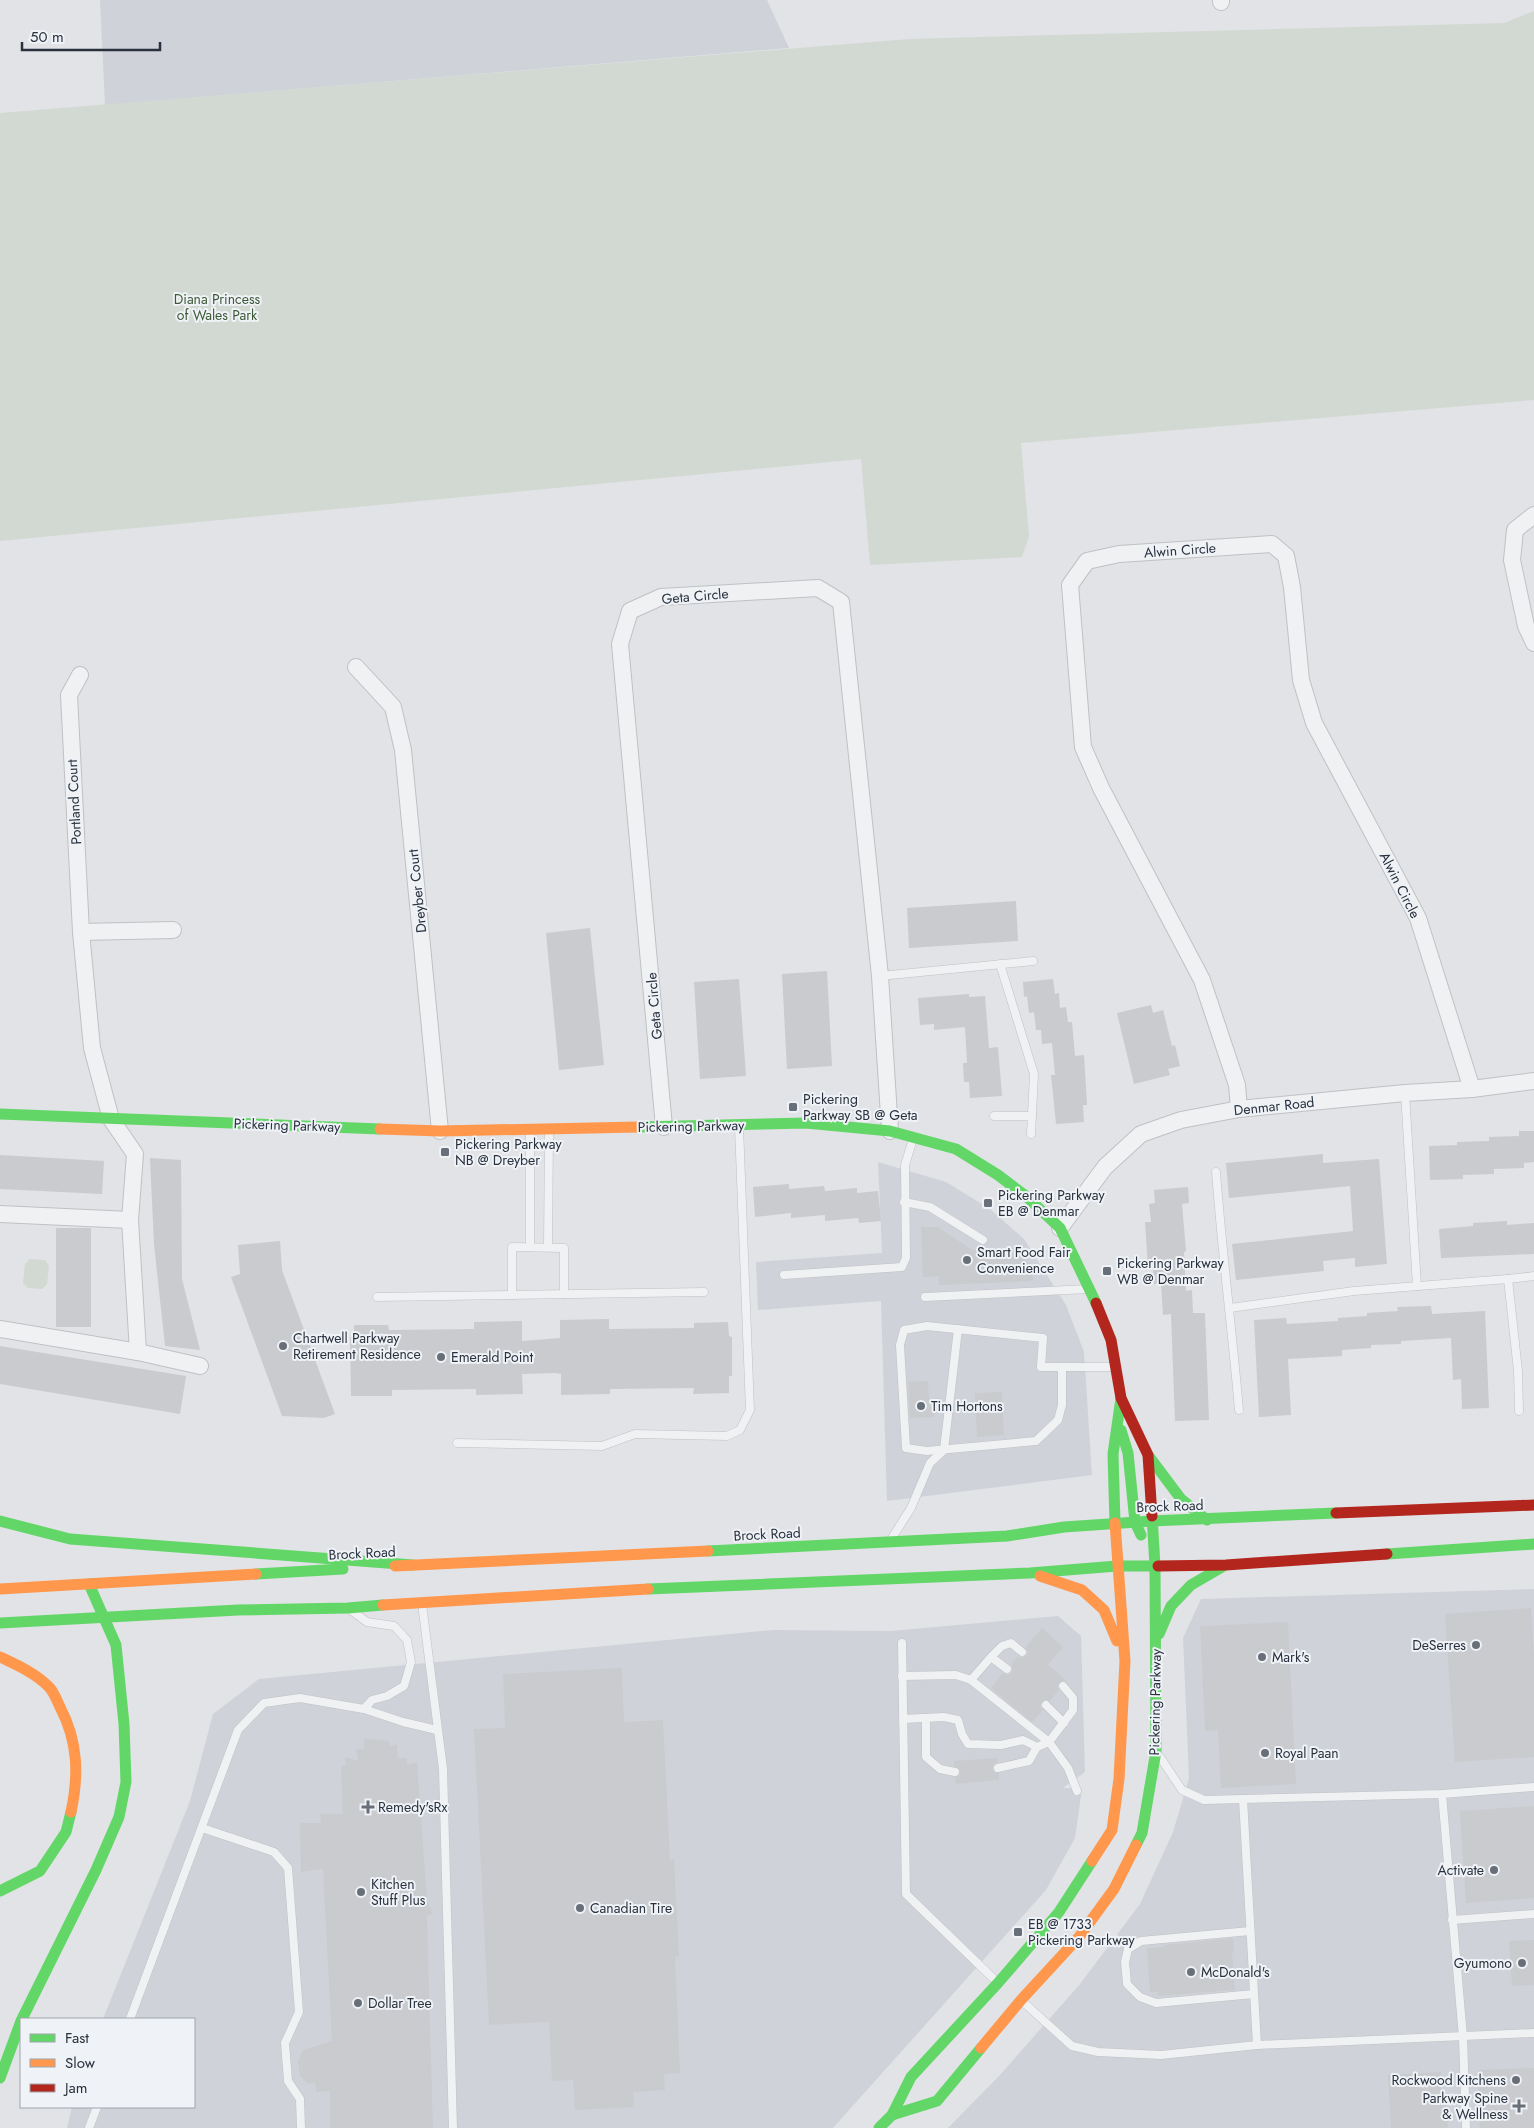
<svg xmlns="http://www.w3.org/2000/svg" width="1534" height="2128" font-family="Jost,sans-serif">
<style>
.built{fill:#cfd3d9}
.green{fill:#d2d9d2}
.building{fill:#c9cbce}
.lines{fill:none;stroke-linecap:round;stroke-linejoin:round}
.lane-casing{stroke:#bfc1c4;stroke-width:9}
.street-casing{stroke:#bfc1c4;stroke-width:18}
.lane{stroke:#f0f1f3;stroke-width:8}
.street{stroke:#f0f1f3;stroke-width:16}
.fast{stroke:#63d668;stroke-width:11}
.slow{stroke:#ff974d;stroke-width:11}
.jam{stroke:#b3261e;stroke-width:11}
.poi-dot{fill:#696f79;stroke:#eff2f6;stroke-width:2}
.labels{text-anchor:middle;stroke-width:4;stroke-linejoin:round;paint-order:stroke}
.park-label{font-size:14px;fill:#3d5a37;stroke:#eff2f6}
.street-label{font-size:14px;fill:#29313e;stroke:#eff2f6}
.poi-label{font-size:14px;fill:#29313e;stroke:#eff2f6;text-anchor:start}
</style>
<rect width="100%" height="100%" fill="#e1e3e6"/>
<!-- built -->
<g class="built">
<path d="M100,0H767L789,48L105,105Z"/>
<path d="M878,1162L946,1182L990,1209L1024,1239L1066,1305L1084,1352L1092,1475L887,1501L881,1301L758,1310L756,1262L882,1253Z"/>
<path d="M1534,1589V2128H948L999,2076L1080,1984L1140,1904L1173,1832L1189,1778L1183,1638L1201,1599Z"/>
<path d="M1058,1616L1081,1636L1085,1772L1063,1788L1082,1789L1075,1838L1046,1890L833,2128H67L72,2107H194V2019H103L190,1801L213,1714L259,1679L773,1630L891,1631Z"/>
</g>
<!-- green -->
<g class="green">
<path d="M1534,11V400L1021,443L1029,536L1022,557L870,565L861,459L0,541V113L909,39L1504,23Z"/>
<path d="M30,1259L45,1260L49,1266L47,1284L42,1289L28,1288L23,1283L25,1264Z"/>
</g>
<!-- building -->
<g class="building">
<path d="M1016,901L1018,941L909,948L907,908Z"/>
<path d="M590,928L604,1065L559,1070L546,933Z"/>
<path d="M827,971L832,1066L787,1069L782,974Z"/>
<path d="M739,979L746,1076L700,1079L694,982Z"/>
<path d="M1053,979L1055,994L1059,993L1060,1008L1066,1007L1068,1022H1072L1075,1056L1084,1055L1087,1105H1083L1084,1122L1056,1124L1051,1075H1055L1052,1043L1042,1044L1041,1030H1036L1034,1012L1029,1013L1027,996L1024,997L1023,982Z"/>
<path d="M969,994V997L985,996L989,1048L998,1047L1002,1096L970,1098L969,1082H964L963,1063H967L965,1027L934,1030V1024L920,1025L918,998Z"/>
<path d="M1151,1005L1153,1013L1163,1010L1172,1046L1175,1045L1180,1066L1168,1069L1170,1075L1134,1084L1117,1013Z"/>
<path d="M1519,1131H1534V1162L1524,1163V1168L1494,1169V1174L1463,1175V1179L1430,1180L1429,1146L1457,1145V1142L1489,1141V1137L1519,1136Z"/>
<path d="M1323,1154V1163L1379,1159L1387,1264L1355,1267V1258L1323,1261L1324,1271L1236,1280L1232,1244L1353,1231L1350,1186L1229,1198L1226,1163Z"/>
<path d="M0,1155L104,1161L102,1194L0,1189Z"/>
<path d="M150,1158L181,1160L182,1279L200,1350L165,1346L154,1244Z"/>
<path d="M789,1184V1189L824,1186L825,1191L857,1188V1193L878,1191L881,1221L859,1223L858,1218L825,1221V1215L791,1218V1213L755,1217L753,1187Z"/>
<path d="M1188,1187L1189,1203L1182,1204L1186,1251L1184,1252L1186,1291L1192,1290L1193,1313H1205L1209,1420L1175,1421L1171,1314L1163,1315L1161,1283L1154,1284L1153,1269H1148L1145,1222H1151L1149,1204L1155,1203L1154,1190Z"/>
<path d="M1507,1221V1225L1534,1223V1254L1441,1258L1439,1229L1473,1226V1223Z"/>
<path d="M921,1227H938L972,1250L1016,1248L1017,1254L1032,1265L1033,1281L939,1285V1276L923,1277Z"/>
<rect x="56" y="1228" width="35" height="99"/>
<path d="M280,1241L282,1270L335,1414L324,1418L282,1416L231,1277L240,1274L238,1245Z"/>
<path d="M1431,1306L1432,1314L1485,1311L1489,1408L1462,1409L1461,1379L1453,1380L1451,1338L1401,1341V1344L1371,1345V1348L1342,1350V1356L1288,1359L1291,1415L1259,1417L1254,1320L1286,1318L1287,1324L1338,1321V1318L1367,1316V1313L1398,1311L1397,1307Z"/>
<path d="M609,1319V1329L694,1328V1323L728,1322L729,1336L732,1337V1376H729V1393L693,1394L694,1388L610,1389V1394L561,1395V1374L556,1373L522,1374L523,1394L476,1395V1389L392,1390V1396H351L350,1337H354V1325H388L389,1330L474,1329V1322L522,1321V1341L560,1338V1320Z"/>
<path d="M0,1346L186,1376L180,1414L0,1384Z"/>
<path d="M928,1381L929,1399L941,1398L942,1413L934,1414V1417L910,1418L908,1382Z"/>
<path d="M1002,1392L1004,1435L977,1437L975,1393Z"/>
<path d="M1531,1608L1534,1656V1757L1455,1762L1445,1614Z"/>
<path d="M1288,1622L1296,1784L1221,1788L1218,1730L1205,1731L1200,1626Z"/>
<path d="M1042,1628L1063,1647L1048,1665L1067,1681L1059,1682L1057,1686L1059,1690L1050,1701L1045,1700L1042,1701L1040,1706L1043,1710L1032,1722L991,1688L1003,1673L1007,1675L1011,1673L1013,1669L1011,1665L1018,1656L1022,1658L1026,1656L1028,1652L1025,1648Z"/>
<path d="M622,1668L624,1722L663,1720L670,1860L674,1859L679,1956L675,1957L680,2073L664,2074L665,2090L633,2092L634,2107L575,2110L573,2080L552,2081L549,2022L489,2025L474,1729L505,1728L503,1674Z"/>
<path d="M364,1739L389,1741L390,1746L397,1744L398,1758H407V1765L417,1762L427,1900L433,1914L427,1915L433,2128H330V2091L316,2092L315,2083L308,2084L300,2076L298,2062L303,2050L332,2041L323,1869L301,1872L300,1823H321L320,1814H343L341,1766H346L345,1757L358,1761L356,1749H364Z"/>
<path d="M997,1758L998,1762L994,1764L992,1769L994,1772L999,1774V1780L956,1784L955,1777L960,1775V1771L954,1766V1761Z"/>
<path d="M1534,1806V1898L1466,1903L1460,1811Z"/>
<path d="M1233,1938L1234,1952L1232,1953L1235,1990L1158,1996V1992H1150L1147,1948L1164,1947V1945Z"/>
<path d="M1534,1940V1985L1512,1986L1509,1941Z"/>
<path d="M1534,2068V2128H1480L1478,2070Z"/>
<path d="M1441,2072L1442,2102L1446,2101L1448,2128H1391L1388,2075Z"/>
</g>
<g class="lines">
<!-- lane casing -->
<g class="lane-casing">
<g id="lane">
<path d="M1000,964L1034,1074L1031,1134"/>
<path d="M880,976L1033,961"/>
<path d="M1405,1093L1417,1286"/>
<path d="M994,1116H1032"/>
<path d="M530,1131V1247"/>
<path d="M1216,1172C1222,1251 1232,1330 1239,1410"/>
<path d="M904,1202L930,1207L983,1240"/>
<path d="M548,1247L549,1132"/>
<path d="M784,1275L902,1267L906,1258L905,1165L913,1139"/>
<path d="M1508,1279L1534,1276"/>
<path d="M512,1295V1247L564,1248V1294"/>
<path d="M377,1297L704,1292"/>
<path d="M925,1297L1088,1289"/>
<path d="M1230,1308L1354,1291L1508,1279L1518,1371L1519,1411"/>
<path d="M1062,1367V1405L1058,1420L1036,1441L927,1451L906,1448L900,1345L904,1330L927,1326L1043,1338L1041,1367H1114"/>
<path d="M457,1443L602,1446L635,1434L727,1436L740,1430L750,1410L739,1127"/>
<path d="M892,1538L911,1508L930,1463L944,1450L958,1329"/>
<path d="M422,1604L443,1769L453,2128"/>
<path d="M352,1611L367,1622L394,1626L407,1640L411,1662L404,1686L387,1696L372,1700L364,1709L403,1722L437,1730"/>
<path d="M902,1643L906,1894L997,1982"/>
<path d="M991,1657L1002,1646L1011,1643L1022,1652"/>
<path d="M902,1676L956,1675L971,1680L1049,1742L1068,1768L1077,1791"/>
<path d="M971,1680L991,1657L1007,1669"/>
<path d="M1046,1705L1064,1723"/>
<path d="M926,1718V1757L940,1769L955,1772"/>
<path d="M903,1719L944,1717L958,1720L962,1734L968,1744L1001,1745L1023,1740L1037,1747"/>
<path d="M1160,1757L1182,1790L1204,1800L1442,1794L1534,1787"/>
<path d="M998,1768L1029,1761L1037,1747L1049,1742L1073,1710V1698L1063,1686"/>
<path d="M1442,1794L1463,2037L1466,2128"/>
<path d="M1243,1799L1257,2045"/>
<path d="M202,1828L274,1852L288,1868L299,2012L285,2043L288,2081L300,2099L301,2128"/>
<path d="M1452,1920L1534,1914"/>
<path d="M1250,1931L1141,1941L1128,1949L1125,1962L1127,1984L1140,1997L1156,2003L1254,1994"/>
<path d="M1022,2001L1072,2046L1098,2052L1161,2055L1257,2045L1534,2033"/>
<path d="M130,2019L238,1730L264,1703L300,1698L364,1709"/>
<path d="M89,2128L97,2107"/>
</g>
</g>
<!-- street casing -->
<g class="street-casing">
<g id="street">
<path d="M1221,0V2"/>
<path d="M1534,515L1515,530L1512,560L1526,626L1534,643"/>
<path d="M356,667L393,707L403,750L440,1131"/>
<path d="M80,675L69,695L81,932L92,1048L111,1119L135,1154L130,1220L138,1352"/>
<path d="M81,932L173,930"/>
<path d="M1239,1109L1237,1085L1202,980L1101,788L1083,747L1070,585L1087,561L1119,554L1272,544L1286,556L1292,587L1301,680L1314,723L1418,918L1472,1089"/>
<path d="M664,1127L620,644L630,611L661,597L818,588L841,602L880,976L890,1131"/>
<path d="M0,1214L130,1220"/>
<path d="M1060,1228L1105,1167L1141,1134L1181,1120L1239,1109L1405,1093L1472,1089L1534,1081"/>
<path d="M0,1329L138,1352L200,1366"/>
</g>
</g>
<!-- lane -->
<use href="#lane" class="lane"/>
<!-- street -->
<use href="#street" class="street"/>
<!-- fast -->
<g class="fast">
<path d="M0,1114L380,1129"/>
<path d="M638,1127L806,1123L890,1131L956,1149L998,1175L1027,1197L1060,1228L1096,1303"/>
<path d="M1121,1430L1128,1453L1135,1522L1141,1535"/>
<path d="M1148,1455L1181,1499L1207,1520"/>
<path d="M0,1521L70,1539L413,1565"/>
<path d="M1115,1523L1113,1454L1121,1398"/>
<path d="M708,1551L1007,1536L1064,1527L1152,1521L1336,1513"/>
<path d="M1387,1554L1534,1544"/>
<path d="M256,1574L343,1569"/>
<path d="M648,1589L1030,1573L1117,1566H1158"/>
<path d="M0,1623L238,1610L348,1608L383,1605"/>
<path d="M1159,1634L1171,1606L1191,1585L1222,1567"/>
<path d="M1136,1845L1142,1833L1156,1751L1155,1566L1152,1516"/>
<path d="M0,1891L40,1871L66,1832L71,1812"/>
<path d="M22,2019L96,1870L119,1817L126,1782L124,1724L116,1645L89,1584"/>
<path d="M0,2078L21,2021"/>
<path d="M892,2115L937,2101L981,2048"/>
<path d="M879,2128L892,2115L911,2077L998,1983L1059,1912L1092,1861"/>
</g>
<!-- slow -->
<g class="slow">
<path d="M380,1129L440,1131L638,1127"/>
<path d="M395,1566L708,1551"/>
<path d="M1040,1576L1082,1590L1104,1610L1117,1641"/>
<path d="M0,1589L256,1574"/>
<path d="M383,1605L648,1589"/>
<path d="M0,1657C17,1665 35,1673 49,1687C54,1692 57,1701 60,1707C78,1741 79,1775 71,1812"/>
<path d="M1092,1861L1112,1830L1119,1779L1125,1661L1115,1523"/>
<path d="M981,2048L1021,2000L1079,1937L1114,1889L1136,1845"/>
</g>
<!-- jam -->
<g class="jam">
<path d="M1096,1303L1111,1340L1121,1398L1148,1455L1152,1516"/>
<path d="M1336,1513L1534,1505"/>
<path d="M1158,1566L1226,1565L1387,1554"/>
</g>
</g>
<!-- markers -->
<g class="poi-dot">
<rect x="788" y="1102" width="10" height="10" rx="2.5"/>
<rect x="440" y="1147" width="10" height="10" rx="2.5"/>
<rect x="983" y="1198" width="10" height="10" rx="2.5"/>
<circle cx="967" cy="1260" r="5"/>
<rect x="1102" y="1266" width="10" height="10" rx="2.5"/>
<circle cx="283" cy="1346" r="5"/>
<circle cx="441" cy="1357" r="5"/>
<circle cx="921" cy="1406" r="5"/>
<circle cx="1476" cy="1645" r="5"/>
<circle cx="1262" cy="1657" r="5"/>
<circle cx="1265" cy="1753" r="5"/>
<path d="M365.5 1799.5h5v5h5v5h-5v5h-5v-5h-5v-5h5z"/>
<circle cx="1494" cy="1870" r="5"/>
<circle cx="361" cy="1892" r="5"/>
<circle cx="580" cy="1908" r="5"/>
<rect x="1013" y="1927" width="10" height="10" rx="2.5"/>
<circle cx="1522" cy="1963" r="5"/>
<circle cx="1191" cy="1972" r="5"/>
<circle cx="358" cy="2003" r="5"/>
<circle cx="1516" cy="2080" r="5"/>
<path d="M1516.5 2098.5h5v5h5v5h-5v5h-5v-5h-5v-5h5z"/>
</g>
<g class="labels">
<!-- park labels -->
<g class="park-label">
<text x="217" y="304">Diana Princess<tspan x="217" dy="16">of Wales Park</tspan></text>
</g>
<!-- street labels -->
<g class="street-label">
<text transform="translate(1180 550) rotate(-4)" y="5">Alwin Circle</text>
<text transform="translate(695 596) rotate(-5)" y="5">Geta Circle</text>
<text transform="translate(74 802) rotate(-93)" y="5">Portland Court</text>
<text transform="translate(1400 885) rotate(63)" y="5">Alwin Circle</text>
<text transform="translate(417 891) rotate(-96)" y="5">Dreyber Court</text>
<text transform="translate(654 1006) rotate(-95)" y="5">Geta Circle</text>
<text transform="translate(1274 1106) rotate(-6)" y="5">Denmar Road</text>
<text transform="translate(287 1125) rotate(2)" y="5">Pickering Parkway</text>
<text transform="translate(691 1126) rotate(-1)" y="5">Pickering Parkway</text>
<text transform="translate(1170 1506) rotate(-2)" y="5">Brock Road</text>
<text transform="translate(767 1534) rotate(-3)" y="5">Brock Road</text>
<text transform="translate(362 1553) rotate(-3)" y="5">Brock Road</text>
<text transform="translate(1155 1702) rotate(-89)" y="5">Pickering Parkway</text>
</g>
<!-- poi labels -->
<g class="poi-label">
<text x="803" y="1104">Pickering<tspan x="803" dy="16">Parkway SB @ Geta</tspan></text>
<text x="455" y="1149">Pickering Parkway<tspan x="455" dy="16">NB @ Dreyber</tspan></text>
<text x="998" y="1200">Pickering Parkway<tspan x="998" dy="16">EB @ Denmar</tspan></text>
<text x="977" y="1257">Smart Food Fair<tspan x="977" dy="16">Convenience</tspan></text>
<text x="1117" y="1268">Pickering Parkway<tspan x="1117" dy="16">WB @ Denmar</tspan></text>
<text x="293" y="1343">Chartwell Parkway<tspan x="293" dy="16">Retirement Residence</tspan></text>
<text x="451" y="1362">Emerald Point</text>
<text x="931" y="1411">Tim Hortons</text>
<text x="1466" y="1650" text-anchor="end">DeSerres</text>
<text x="1272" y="1662">Mark's</text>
<text x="1275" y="1758">Royal Paan</text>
<text x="378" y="1812">Remedy'sRx</text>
<text x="1484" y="1875" text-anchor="end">Activate</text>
<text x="371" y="1889">Kitchen<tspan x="371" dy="16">Stuff Plus</tspan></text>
<text x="590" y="1913">Canadian Tire</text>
<text x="1028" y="1929">EB @ 1733<tspan x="1028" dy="16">Pickering Parkway</tspan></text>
<text x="1512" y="1968" text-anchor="end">Gyumono</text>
<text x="1201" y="1977">McDonald's</text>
<text x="368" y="2008">Dollar Tree</text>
<text x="1506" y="2085" text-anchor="end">Rockwood Kitchens</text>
<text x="1508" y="2103" text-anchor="end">Parkway Spine<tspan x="1508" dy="16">&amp; Wellness</tspan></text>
</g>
</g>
<!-- legend -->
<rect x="20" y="2018" width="175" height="90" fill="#eff2f6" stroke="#a0a5ac"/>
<rect x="30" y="2034" width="25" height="8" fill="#63d668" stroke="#a0a5ac"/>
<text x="65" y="2043" font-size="15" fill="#29313e">Fast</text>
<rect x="30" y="2059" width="25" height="8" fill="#ff974d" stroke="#a0a5ac"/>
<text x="65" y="2068" font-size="15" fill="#29313e">Slow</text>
<rect x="30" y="2084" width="25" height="8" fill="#b3261e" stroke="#a0a5ac"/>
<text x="65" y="2093" font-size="15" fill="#29313e">Jam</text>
<!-- scale -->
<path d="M22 42v8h138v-8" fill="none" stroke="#29313e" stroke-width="2.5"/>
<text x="30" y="42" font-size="15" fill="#29313e" stroke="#eff2f6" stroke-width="4" paint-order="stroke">50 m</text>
</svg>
